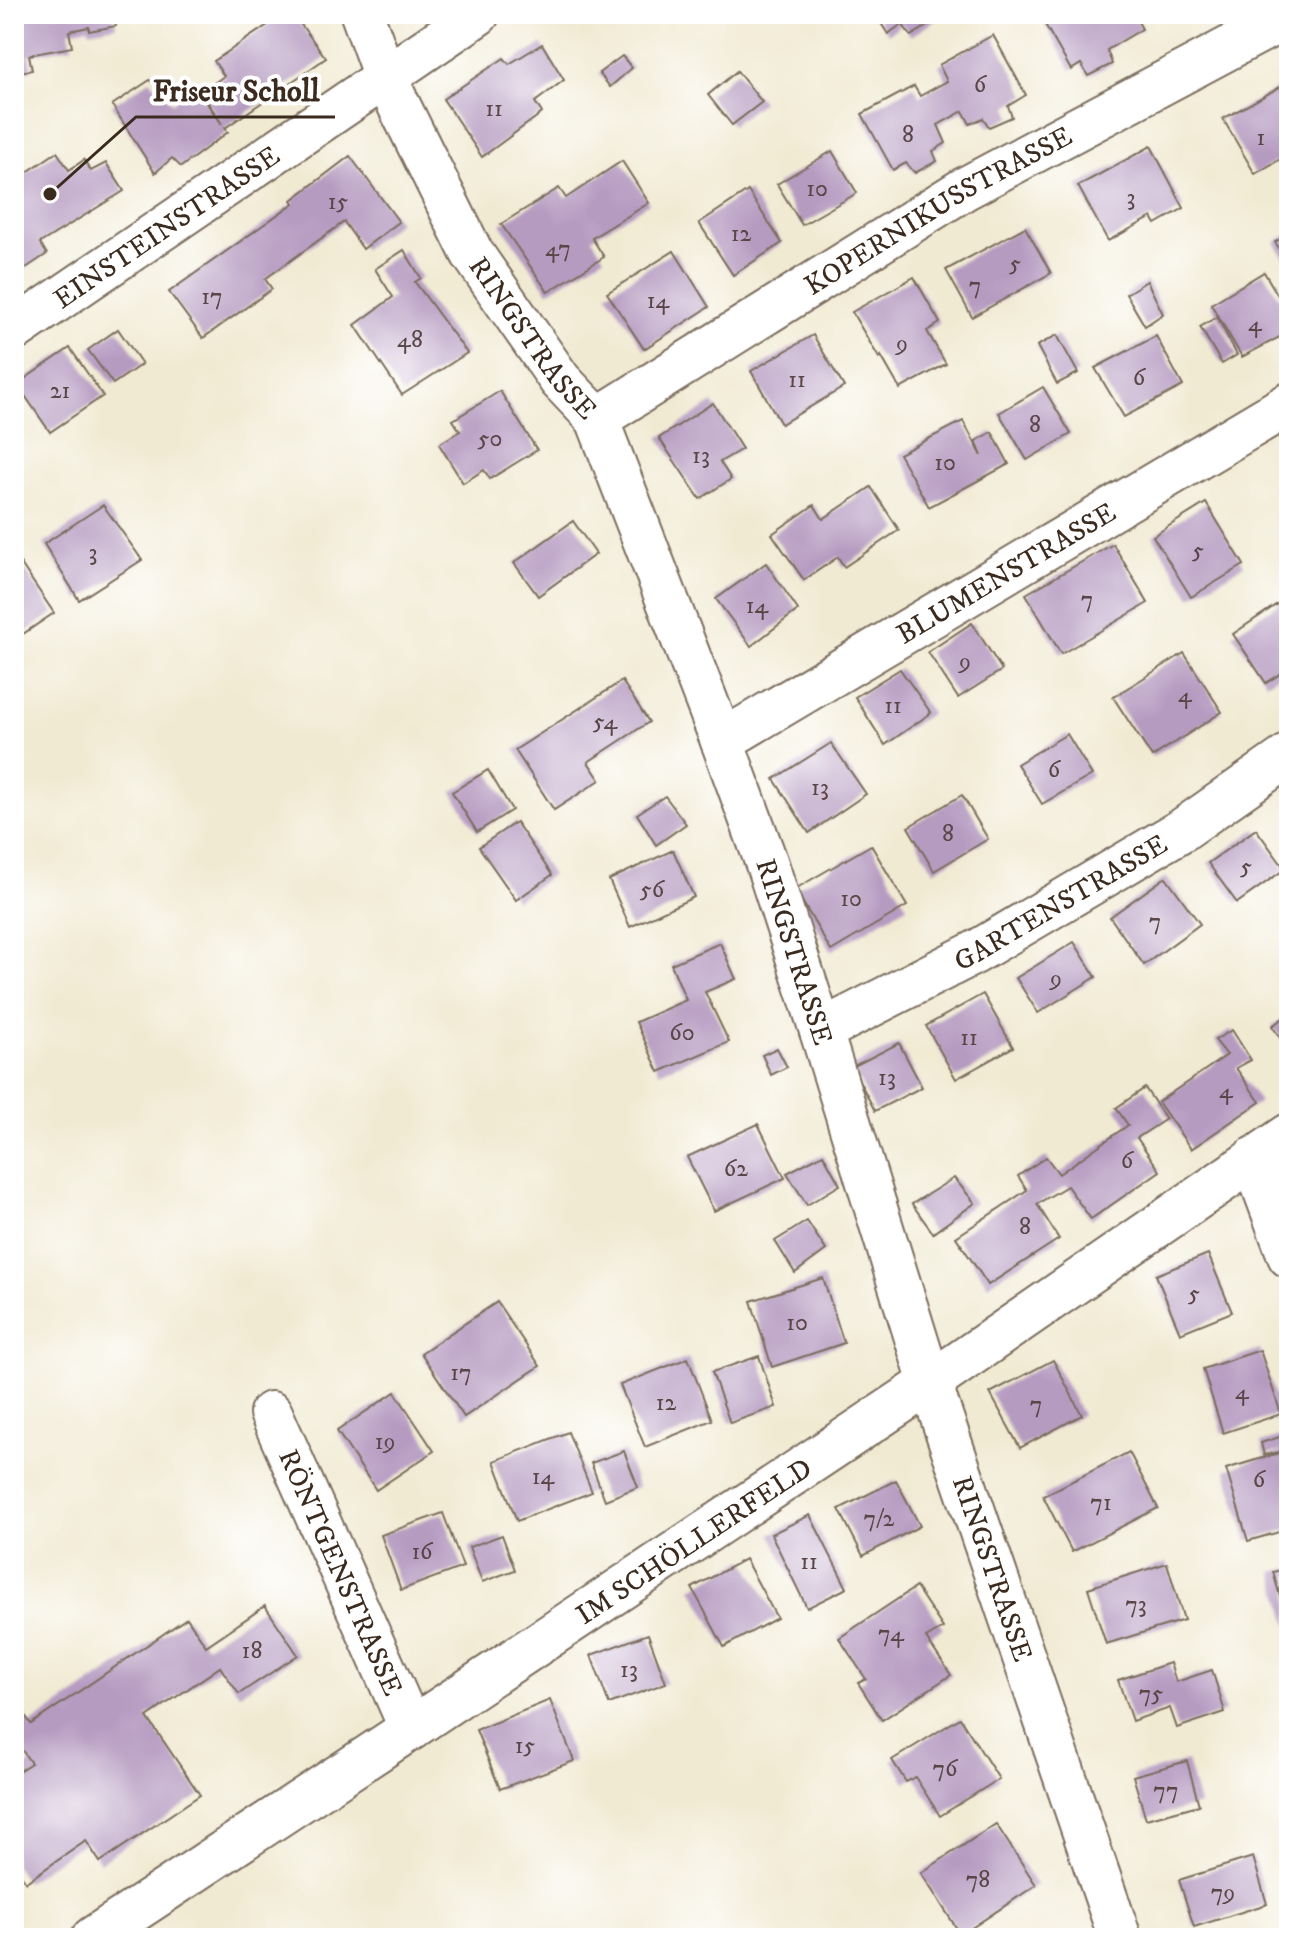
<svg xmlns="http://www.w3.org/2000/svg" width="1303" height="1952" font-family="'IM FELL DW Pica',serif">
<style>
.building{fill:#b69bc1}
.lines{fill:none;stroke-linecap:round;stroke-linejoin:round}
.minor-casing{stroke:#7b6d5d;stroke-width:46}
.minor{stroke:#fff;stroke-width:42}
.labels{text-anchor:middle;stroke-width:8;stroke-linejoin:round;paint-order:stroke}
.number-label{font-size:24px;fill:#5a4647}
.street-label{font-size:28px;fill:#3b2a1e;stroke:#fff}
.leader{fill:none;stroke:#3b2a1e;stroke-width:3}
.callout-dot{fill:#3b2a1e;stroke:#fff;stroke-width:3}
.callout-label{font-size:30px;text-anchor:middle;font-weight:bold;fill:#3b2a1e;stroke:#fff;stroke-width:8;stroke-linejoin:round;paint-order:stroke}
</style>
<rect width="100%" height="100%" fill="#fff"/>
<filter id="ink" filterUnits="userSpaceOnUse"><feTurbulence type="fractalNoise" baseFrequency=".0125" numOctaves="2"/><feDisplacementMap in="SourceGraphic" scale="16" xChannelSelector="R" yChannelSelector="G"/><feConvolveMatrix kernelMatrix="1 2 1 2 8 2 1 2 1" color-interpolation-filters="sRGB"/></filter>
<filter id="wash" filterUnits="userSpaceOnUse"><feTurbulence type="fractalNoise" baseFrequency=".006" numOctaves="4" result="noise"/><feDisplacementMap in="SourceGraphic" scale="32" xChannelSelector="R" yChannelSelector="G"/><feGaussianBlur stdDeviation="1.8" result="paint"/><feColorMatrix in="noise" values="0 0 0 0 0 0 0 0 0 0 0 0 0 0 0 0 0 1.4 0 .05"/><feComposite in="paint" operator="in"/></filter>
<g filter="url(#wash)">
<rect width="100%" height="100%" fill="#f1ead3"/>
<g id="blocks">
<!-- building -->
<g class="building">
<path d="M14,14H113L116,26L89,31V27L69,31L72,47L29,55L32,70L14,73Z"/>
<path d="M284,14H293L326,58L225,128L228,132L181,167L172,158L155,173L112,105L150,80L172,103L194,86L222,124L201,92L224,76L214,61Z"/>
<path d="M875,14H946L911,36L902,24L888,34Z"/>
<path d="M1039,14H1134L1142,29L1107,50L1112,64L1088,76L1081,64L1071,70Z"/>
<path d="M993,35L1026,95L1008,106L1012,117L989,127L983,118L970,124L963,111L938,125L946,143L933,151L937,161L915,173L906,163L893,170L862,114L914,86L920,96L947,81L939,65Z"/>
<path d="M542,44L564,80L535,102L542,113L482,157L443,99L504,58L509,64Z"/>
<path d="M622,56L632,68L610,87L599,73Z"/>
<path d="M737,71L762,102L732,125L708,95Z"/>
<path d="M1289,82V154L1255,174L1223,119Z"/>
<path d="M1151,146L1184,208L1156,224L1152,217L1108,241L1078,186Z"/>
<path d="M832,151L857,193L802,225L777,184Z"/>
<path d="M57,152L69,170L84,160L91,171L106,163L124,191L40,243L47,254L14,276V222L21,217L14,207V181Z"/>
<path d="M350,156L399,222L363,249L344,222L265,279L272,289L203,338L169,292L294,203L292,200Z"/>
<path d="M622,161L649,203L592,238L604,257L548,292L501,224L559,188L566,198Z"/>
<path d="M748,191L782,243L733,275L699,223Z"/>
<path d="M1025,227L1051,273L972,317L946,270Z"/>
<path d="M1289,234V266L1275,242Z"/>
<path d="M404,250L421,278L415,282L467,353L402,395L355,325L393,297L375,269Z"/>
<path d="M674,251L709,307L644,349L607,293Z"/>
<path d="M1264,272L1289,314V332L1242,357L1211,304Z"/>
<path d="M914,277L940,323L927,331L946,364L900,389L881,356L879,358L852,312Z"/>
<path d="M1147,281L1163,314L1145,326L1126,294Z"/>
<path d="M1217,317L1237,355L1222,364L1200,327Z"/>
<path d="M118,329L142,364L113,384L88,350Z"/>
<path d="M813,335L844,387L781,424L751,371Z"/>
<path d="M1057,335L1078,373L1057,384L1037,346Z"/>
<path d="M1156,336L1183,386L1124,417L1095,368Z"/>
<path d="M70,348L103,396L50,432L17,384Z"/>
<path d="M1043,387L1071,434L1027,460L999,413Z"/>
<path d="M500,391L537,450L490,479L484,470L463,483L439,444L460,431L453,420Z"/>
<path d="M713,403L742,449L720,462L731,479L700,499L659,438Z"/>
<path d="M963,421L982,456L976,441L992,432L1009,464L929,507L899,454Z"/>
<path d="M871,487L899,530L844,567L838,557L804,580L772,534L814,505L823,519Z"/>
<path d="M1206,503L1244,565L1191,597L1153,536Z"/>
<path d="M103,505L142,560L79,600L44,544Z"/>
<path d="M573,521L596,554L538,596L514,563Z"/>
<path d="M1113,544L1148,603L1061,654L1026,594Z"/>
<path d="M19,561L54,613L14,640V564Z"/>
<path d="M766,563L798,610L751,646L716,599Z"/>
<path d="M1289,596V668L1266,683L1233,634Z"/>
<path d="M972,623L1002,670L958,698L928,652Z"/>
<path d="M1184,653L1222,712L1152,757L1113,697Z"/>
<path d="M900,669L931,713L885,745L855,697Z"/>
<path d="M622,681L649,722L588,762L600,780L554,810L515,750Z"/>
<path d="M1067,734L1092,775L1042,804L1017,764Z"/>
<path d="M831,743L866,794L809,833L774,779Z"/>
<path d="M488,770L512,810L477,832L452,792Z"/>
<path d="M962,795L988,839L934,871L908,827Z"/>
<path d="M665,796L686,824L656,845L637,814Z"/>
<path d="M516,822L552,875L516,900L479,847Z"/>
<path d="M1256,829L1285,869L1237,903L1208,863Z"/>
<path d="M871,845L907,906L831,951L795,889Z"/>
<path d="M673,850L694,897L630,927L609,880Z"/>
<path d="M1166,877L1200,924L1144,965L1110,917Z"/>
<path d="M1074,942L1096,977L1038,1013L1016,978Z"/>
<path d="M720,943L736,979L705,992L729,1042L659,1072L636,1022L686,1000L671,964Z"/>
<path d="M983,994L1013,1047L956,1079L926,1026Z"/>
<path d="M1289,1014V1050L1272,1026Z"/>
<path d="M1232,1030L1251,1060L1236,1068L1260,1102L1191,1149L1158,1102L1227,1055L1215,1040Z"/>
<path d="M899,1043L922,1087L875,1111L852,1067Z"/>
<path d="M777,1048L787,1067L771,1075L762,1055Z"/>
<path d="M1145,1088L1166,1119L1137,1138L1160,1171L1091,1219L1067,1186L1037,1204L1059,1239L988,1285L956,1237L1027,1190L1018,1176L1046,1157L1059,1174L1128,1125L1116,1108Z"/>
<path d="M758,1124L785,1178L714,1211L687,1157Z"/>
<path d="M823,1154L840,1185L807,1205L787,1173Z"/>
<path d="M954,1178L975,1203L933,1233L912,1204Z"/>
<path d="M807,1221L826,1250L795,1273L775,1241Z"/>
<path d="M1208,1254L1232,1312L1180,1333L1156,1275Z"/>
<path d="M823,1278L844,1343L772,1367L751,1301Z"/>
<path d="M497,1302L540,1366L464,1417L421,1353Z"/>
<path d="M1260,1350L1281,1414L1223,1433L1203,1369Z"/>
<path d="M759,1356L776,1407L730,1423L712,1372Z"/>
<path d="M688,1358L712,1420L645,1447L620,1385Z"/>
<path d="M1053,1360L1082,1415L1020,1448L990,1393Z"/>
<path d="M395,1392L434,1451L376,1490L337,1431Z"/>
<path d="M568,1432L592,1492L517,1521L494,1461Z"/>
<path d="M1289,1434V1450L1264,1455L1261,1443Z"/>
<path d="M1289,1450V1529L1248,1541L1226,1469Z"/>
<path d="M624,1451L638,1487L605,1500L591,1463Z"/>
<path d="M1129,1452L1158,1508L1072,1552L1043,1496Z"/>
<path d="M896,1480L920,1526L863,1556L839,1509Z"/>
<path d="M443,1513L463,1567L401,1590L381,1535Z"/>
<path d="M810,1515L847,1588L807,1608L771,1534Z"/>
<path d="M502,1535L515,1570L482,1582L469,1547Z"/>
<path d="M745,1559L777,1618L724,1647L692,1588Z"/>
<path d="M1167,1563L1184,1620L1106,1644L1088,1588Z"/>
<path d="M1289,1568V1624H1288L1273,1572Z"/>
<path d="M916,1587L943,1628L926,1638L951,1675L882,1720L858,1683L866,1679L839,1638Z"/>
<path d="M265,1606L298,1655L239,1694L220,1667L147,1717L200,1795L100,1862L86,1841L26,1882L14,1865V1774L31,1763L14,1739V1700L31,1724L187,1618L206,1646Z"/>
<path d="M648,1634L666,1683L609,1704L591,1655Z"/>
<path d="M1170,1663L1176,1682L1212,1670L1225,1712L1177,1728L1170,1708L1132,1721L1118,1680Z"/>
<path d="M550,1700L574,1761L500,1789L476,1730Z"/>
<path d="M960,1718L999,1779L940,1816L915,1777L906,1782L892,1760Z"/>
<path d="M1187,1761L1199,1805L1146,1819L1133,1776Z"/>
<path d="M996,1824L1036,1885L961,1935L921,1873Z"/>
<path d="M1253,1857L1267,1904L1194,1927L1179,1880Z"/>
</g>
</g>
</g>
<g filter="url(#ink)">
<use href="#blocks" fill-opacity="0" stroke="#7b6d5d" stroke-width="2"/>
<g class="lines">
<!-- minor casing -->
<g class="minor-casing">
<g id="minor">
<path id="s1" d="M362,14L385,77L472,253L560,380L597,419L722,741L767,864L821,1031L930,1383L1120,1938"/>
<path id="s2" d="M14,330L478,14"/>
<path id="s3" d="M597,419L964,189L1289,16"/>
<path id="s4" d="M722,741L1289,404"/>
<path id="s5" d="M821,1031L976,952L1182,830L1289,755"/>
<path d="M1253,1159L1289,1256"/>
<path id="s6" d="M271,1413L411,1729"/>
<path id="s7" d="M93,1938L401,1735L930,1383L1289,1135"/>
</g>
</g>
<!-- minor -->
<use href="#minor" class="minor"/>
</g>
</g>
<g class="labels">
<!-- number labels -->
<g class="number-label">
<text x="980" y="92">6</text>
<text x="494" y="116">11</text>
<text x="908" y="142">8</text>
<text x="1261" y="145">1</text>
<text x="817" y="196">10</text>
<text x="1131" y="205">3</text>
<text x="338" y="209">15</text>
<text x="741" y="241">12</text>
<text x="558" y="256">47</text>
<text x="1015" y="271">5</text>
<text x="975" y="293">7</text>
<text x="212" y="304">17</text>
<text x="658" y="308">14</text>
<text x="1255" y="331">4</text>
<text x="410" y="347">48</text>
<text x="902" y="351">9</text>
<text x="1139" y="385">6</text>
<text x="797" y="387">11</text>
<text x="60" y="398">21</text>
<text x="1035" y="432">8</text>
<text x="490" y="446">50</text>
<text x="701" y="463">13</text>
<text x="945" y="470">10</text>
<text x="1198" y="558">5</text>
<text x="93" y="560">3</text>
<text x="1087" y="607">7</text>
<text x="757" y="613">14</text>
<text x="965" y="669">9</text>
<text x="1185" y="702">4</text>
<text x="893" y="713">11</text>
<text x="605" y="729">54</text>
<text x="1054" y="777">6</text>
<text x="820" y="795">13</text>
<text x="948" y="841">8</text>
<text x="1246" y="874">5</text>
<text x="652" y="897">56</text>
<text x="851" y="906">10</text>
<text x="1155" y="929">7</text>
<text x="1056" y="986">9</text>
<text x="682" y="1040">60</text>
<text x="969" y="1045">11</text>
<text x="887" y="1085">13</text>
<text x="1226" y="1098">4</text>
<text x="1127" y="1168">6</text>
<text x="736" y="1176">62</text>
<text x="1025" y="1234">8</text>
<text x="1194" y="1301">5</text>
<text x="797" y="1330">10</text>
<text x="461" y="1380">17</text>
<text x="1242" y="1399">4</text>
<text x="666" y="1410">12</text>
<text x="1036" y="1412">7</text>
<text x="385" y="1449">19</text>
<text x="543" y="1484">14</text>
<text x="1259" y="1487">6</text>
<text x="1101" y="1510">71</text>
<text x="879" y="1526">7/2</text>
<text x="422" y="1559">16</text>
<text x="809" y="1569">11</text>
<text x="1136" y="1612">73</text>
<text x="891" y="1641">74</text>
<text x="252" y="1658">18</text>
<text x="629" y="1677">13</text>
<text x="1151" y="1701">75</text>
<text x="525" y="1753">15</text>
<text x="945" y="1776">76</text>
<text x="1166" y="1798">77</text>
<text x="978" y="1887">78</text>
<text x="1223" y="1900">79</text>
</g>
<!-- street labels -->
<g class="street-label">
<text dy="10" stroke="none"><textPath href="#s3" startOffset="400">KOPERNIKUSSTRASSE</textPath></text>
<text dy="10" stroke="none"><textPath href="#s2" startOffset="184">EINSTEINSTRASSE</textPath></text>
<text dy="10" stroke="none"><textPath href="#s1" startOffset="368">RINGSTRASSE</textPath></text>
<text dy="10" stroke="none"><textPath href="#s4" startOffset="330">BLUMENSTRASSE</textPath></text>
<text dy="10" stroke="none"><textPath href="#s5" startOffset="272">GARTENSTRASSE</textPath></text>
<text dy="10" stroke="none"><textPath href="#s1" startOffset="1040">RINGSTRASSE</textPath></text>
<text dy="10" stroke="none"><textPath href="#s7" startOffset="720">IM SCHÖLLERFELD</textPath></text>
<text dy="10" stroke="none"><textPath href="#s1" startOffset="1688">RINGSTRASSE</textPath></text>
<text dy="10" stroke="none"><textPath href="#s6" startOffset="174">RÖNTGENSTRASSE</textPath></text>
</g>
</g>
<!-- callouts -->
<path class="leader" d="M50 194L136 117H335"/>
<circle class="callout-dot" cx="50" cy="194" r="8"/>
<g class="callout-label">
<text x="236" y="101">Friseur Scholl</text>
</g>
<!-- margin -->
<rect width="1303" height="1952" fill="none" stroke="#fff" stroke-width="48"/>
</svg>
